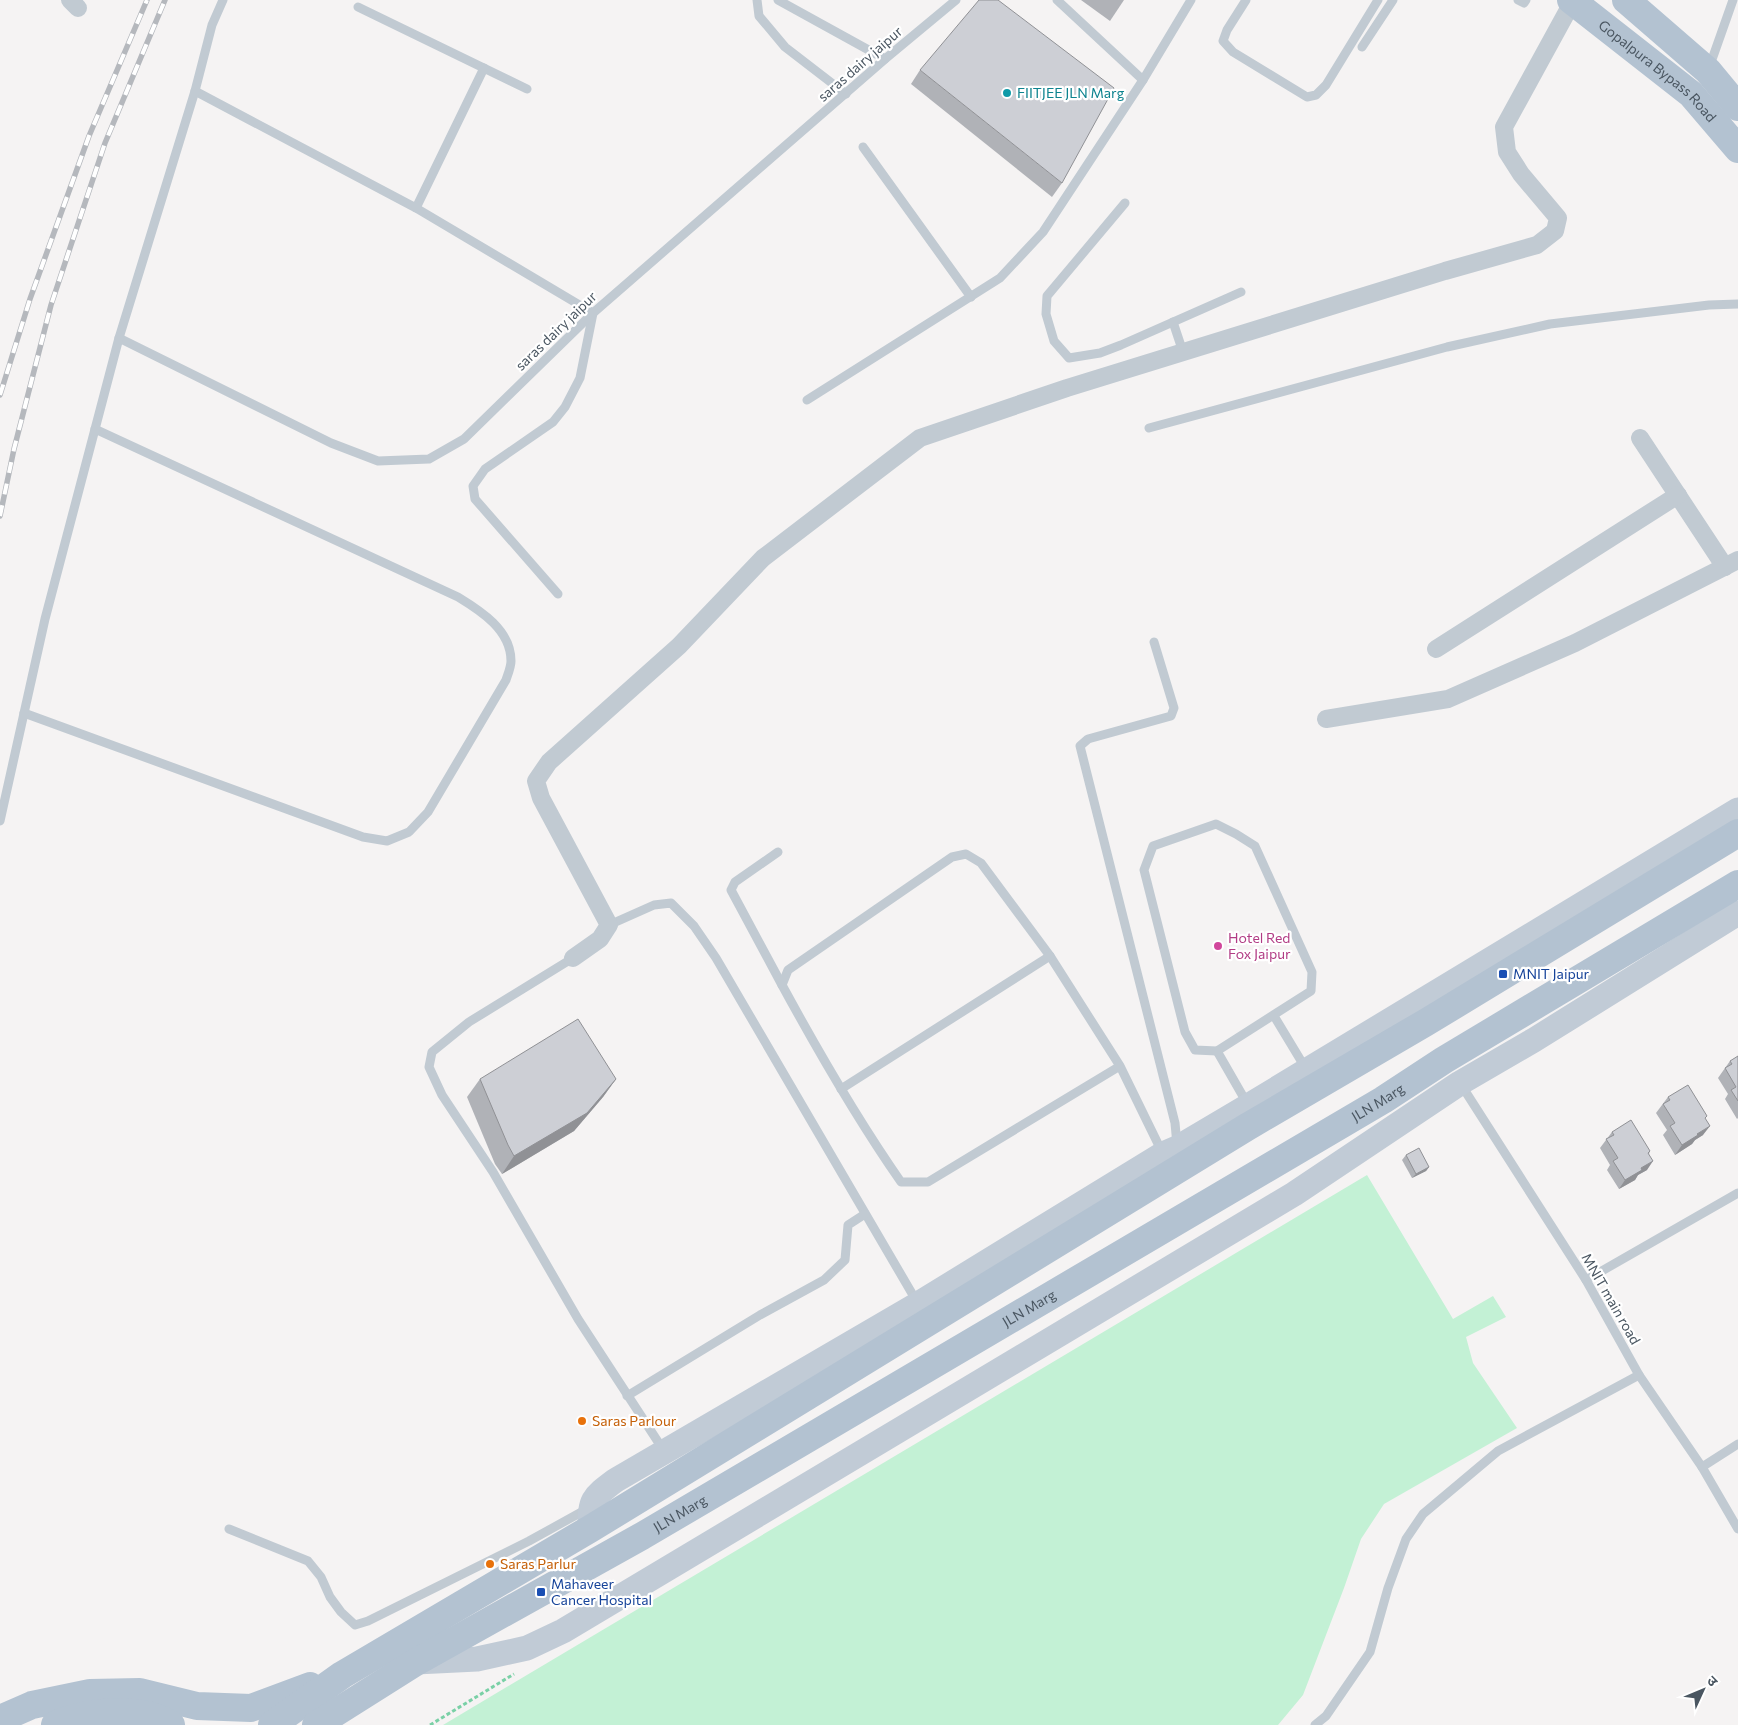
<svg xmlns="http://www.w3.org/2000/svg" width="1738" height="1725" font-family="Commissioner,'Noto Sans Devanagari',sans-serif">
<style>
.green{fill:#c3f1d5}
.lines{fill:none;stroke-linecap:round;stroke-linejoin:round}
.path{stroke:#7ad0a6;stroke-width:3;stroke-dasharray:4 2.5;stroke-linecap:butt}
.lane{stroke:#c1cad2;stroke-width:9}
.street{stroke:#c1cad2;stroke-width:18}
.secondary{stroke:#c1cbd6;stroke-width:25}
.primary{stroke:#b3c2d1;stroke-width:28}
.rail-casing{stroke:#b5b8bd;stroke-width:5.5}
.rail{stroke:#fff;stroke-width:4;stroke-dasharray:11;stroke-linecap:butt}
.wall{fill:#b0b2b7}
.shaded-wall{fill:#909195}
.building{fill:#cdcfd5;stroke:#909195}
.culture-dot{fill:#0f9aa8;stroke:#fff;stroke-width:2}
.hotel-dot{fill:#d1479c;stroke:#fff;stroke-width:2}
.transit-dot{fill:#1a4fb4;stroke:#fff;stroke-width:2}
.food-dot{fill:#e8710a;stroke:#fff;stroke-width:2}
.labels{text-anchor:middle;stroke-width:4.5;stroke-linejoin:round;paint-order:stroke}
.street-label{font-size:14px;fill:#4a5661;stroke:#fff}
.culture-label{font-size:14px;fill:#0d838f;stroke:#fff;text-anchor:start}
.hotel-label{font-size:14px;fill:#b23c85;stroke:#fff;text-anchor:start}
.transit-label{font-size:14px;fill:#164399;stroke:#fff;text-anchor:start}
.food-label{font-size:14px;fill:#c56008;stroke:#fff;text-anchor:start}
</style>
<rect width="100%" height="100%" fill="#f5f3f3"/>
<!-- green -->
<path class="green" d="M1367,1175L1453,1319L1493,1296L1506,1317L1466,1337L1473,1363L1517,1428L1384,1504L1361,1539L1344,1588L1303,1695L1278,1725H443Z"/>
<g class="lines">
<!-- path -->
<path class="path" d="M430,1725L514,1674"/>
<!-- lane -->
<g class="lane">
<path d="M757,0L759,16L785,47L846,94"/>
<path d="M778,0L885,59"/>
<path d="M1246,0L1227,30L1223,41L1233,52L1307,97L1316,95L1326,85L1378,0"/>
<path d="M1518,0L1524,3L1526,0"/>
<path d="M358,7L527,89"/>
<path d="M1362,47L1393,0"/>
<path d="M1709,68L1733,0"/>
<path d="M1143,80L1191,0"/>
<path d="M195,91L416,208L593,313L580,378L565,407L553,422L485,469L473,486L475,499L558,594"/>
<path d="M863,147L971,297"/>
<path d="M1125,203L1047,296L1046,314L1054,341L1069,358L1100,353L1121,345L1241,292"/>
<path d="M416,208L484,68"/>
<path d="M1173,322L1183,352"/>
<path d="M119,338L331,443L378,461L429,459L464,439L593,313L885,59L956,0"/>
<path d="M807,400L1000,278L1043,232L1143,80L1057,0"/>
<path d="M1149,428L1447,347L1550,324L1709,305L1738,304"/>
<path d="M1154,642L1174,708L1171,716L1088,739L1080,746L1175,1123L1177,1145"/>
<path d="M24,713L363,837L387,841L409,832L428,812L506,680C508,674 511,667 511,661C511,630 481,611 458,597L95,429"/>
<path d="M0,821L45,619L119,338L195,91L212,25L223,0"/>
<path d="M1216,824L1236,834L1255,846L1312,972L1311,991L1217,1051L1195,1050L1185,1032L1144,870L1153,846Z"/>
<path d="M778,852L735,882L731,890L782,985"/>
<path d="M609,925L654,905L671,903L694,926L716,958L917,1302"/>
<path d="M573,958L469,1022L432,1052L429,1067L442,1095L493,1172L578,1319L664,1451"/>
<path d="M1274,1016L1306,1069"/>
<path d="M1217,1051L1248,1105"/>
<path d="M1120,1066L928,1182H901C857,1119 819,1053 782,985L788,970L952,857L966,854L981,863L1050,956L1120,1066L1162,1152"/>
<path d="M1460,1083L1586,1280L1639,1375L1702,1467L1738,1529"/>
<path d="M841,1089L1050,956"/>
<path d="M1586,1280L1738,1193"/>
<path d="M627,1396L760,1315L824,1280L845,1260L848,1225L865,1214"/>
<path d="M1702,1467L1738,1444"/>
<path d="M229,1529L308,1561L321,1577L330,1597L341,1612L355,1625L368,1621L529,1541L587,1509"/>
<path d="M1315,1725L1326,1716L1370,1652L1388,1588L1406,1539L1423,1514L1498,1451L1639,1375"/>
</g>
<!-- street -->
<g class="street">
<path d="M70,0L78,8"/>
<path d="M1640,438L1725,567"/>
<path d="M1436,649L1678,495"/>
<path d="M1326,719L1448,699L1575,643L1738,560"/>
<path d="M573,958L600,939L609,925L541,798L536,781L549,762L679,646L763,558L920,438L1067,388L1445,271L1537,245L1555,231L1558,218L1521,174L1507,152L1504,127L1573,1"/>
</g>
<!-- secondary -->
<g class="secondary">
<path d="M590,1529C590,1499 592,1498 616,1480L918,1304L1163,1154L1177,1148L1248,1106L1738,810"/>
<path d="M416,1662L477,1659L527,1648L563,1631L1294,1194L1460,1083L1534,1040L1738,913"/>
</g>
<!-- primary -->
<g class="primary">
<path id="s1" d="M1571,0L1691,94L1738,149"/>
<path d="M1626,0L1708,71L1738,107"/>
<path d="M0,1719L32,1705L90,1693L140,1692L197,1706L251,1708L310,1686"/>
<path d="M55,1725C85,1711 143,1705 171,1725"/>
<path d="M272,1725L342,1675L590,1529L1247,1127L1425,1023L1738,833"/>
<path id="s2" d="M316,1725L416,1662L642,1536L1383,1100L1444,1060L1738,884"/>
</g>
<!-- rail casing -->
<g class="rail-casing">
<g id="rail">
<path d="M0,395L30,299L89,136L147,0"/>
<path d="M0,516L14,449L51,305L105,143L165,0"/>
</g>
</g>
<!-- rail -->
<use href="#rail" class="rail"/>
</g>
<!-- wall -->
<g class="wall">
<path d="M1081,0H1124L1110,21Z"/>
<path d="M920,70L1062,183L1052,197L911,84Z"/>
<path d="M1738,1056V1118L1737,1119L1725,1099L1728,1094L1718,1078L1730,1061Z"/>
<path d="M480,1079H616L603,1097L574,1131L502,1174L495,1164L467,1097Z"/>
<path d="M1668,1097L1705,1119L1703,1135L1695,1140L1692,1144L1675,1155L1663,1135L1667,1130L1656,1113Z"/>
<path d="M1612,1132L1650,1151L1649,1154L1647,1170L1638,1175L1635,1180L1619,1189L1607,1170L1610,1165L1600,1148Z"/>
<path d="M1406,1155L1429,1167L1426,1171L1412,1178L1402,1160Z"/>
</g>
<!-- shaded-wall -->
<g class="shaded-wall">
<path d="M616,1079L603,1097L574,1131L502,1174L514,1156Z"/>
<path d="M1710,1126L1703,1135L1695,1140L1692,1144L1675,1155L1682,1145L1697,1134Z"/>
<path d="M1653,1161L1647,1170L1638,1175L1635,1180L1619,1189L1625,1180L1641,1168Z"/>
<path d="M1429,1167L1426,1171L1412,1178L1416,1174Z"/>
</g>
<!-- building -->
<g class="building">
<path d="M979,0H998L1114,88L1062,183L920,70Z"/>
<path d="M578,1019L616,1079L587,1113L514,1156L508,1145L480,1079Z"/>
<path d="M1738,1056V1101L1731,1090L1736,1087L1725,1068L1732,1064L1730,1061Z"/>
<path d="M1688,1085L1707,1116L1705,1118L1710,1126L1697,1134L1698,1135L1682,1145L1670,1126L1675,1123L1663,1104L1670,1100L1668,1097Z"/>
<path d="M1631,1120L1650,1151L1648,1153L1653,1161L1641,1168L1642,1170L1625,1180L1613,1161L1618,1158L1606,1139L1614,1135L1612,1132Z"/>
<path d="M1419,1148L1429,1167L1416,1174L1406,1155Z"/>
</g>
<!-- markers -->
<circle class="culture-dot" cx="1007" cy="93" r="5"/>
<circle class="hotel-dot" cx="1218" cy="946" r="5"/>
<g class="transit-dot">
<rect x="1498" y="969" width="10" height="10" rx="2.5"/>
<rect x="536" y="1587" width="10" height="10" rx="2.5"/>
</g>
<g class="food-dot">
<circle cx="582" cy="1421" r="5"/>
<circle cx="490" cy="1564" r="5"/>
</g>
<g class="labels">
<!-- street labels -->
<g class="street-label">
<text transform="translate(860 64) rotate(-41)" y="5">saras dairy jaipur</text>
<text dy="5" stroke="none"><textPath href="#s1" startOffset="112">Gopalpura Bypass Road</textPath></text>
<text transform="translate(556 331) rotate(-44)" y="5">saras dairy jaipur</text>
<text dy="5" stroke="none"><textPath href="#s2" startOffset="1231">JLN Marg</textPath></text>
<text transform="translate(1611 1299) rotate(60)" y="5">MNIT main road</text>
<text dy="5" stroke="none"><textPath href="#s2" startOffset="826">JLN Marg</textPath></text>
<text dy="5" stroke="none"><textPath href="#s2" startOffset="421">JLN Marg</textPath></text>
</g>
<!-- culture labels -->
<g class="culture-label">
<text x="1017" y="98">FIITJEE JLN Marg</text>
</g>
<!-- hotel labels -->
<g class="hotel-label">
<text x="1228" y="943">Hotel Red<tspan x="1228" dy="16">Fox Jaipur</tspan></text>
</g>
<!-- transit labels -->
<g class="transit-label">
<text x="1513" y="979">MNIT Jaipur</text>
<text x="551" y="1589">Mahaveer<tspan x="551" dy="16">Cancer Hospital</tspan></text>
</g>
<!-- food labels -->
<g class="food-label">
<text x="592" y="1426">Saras Parlour</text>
<text x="500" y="1569">Saras Parlur</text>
</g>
</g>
<!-- north arrow -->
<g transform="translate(1703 1690) rotate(46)" stroke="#ffffff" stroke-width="4" paint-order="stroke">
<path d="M0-4L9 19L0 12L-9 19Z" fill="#4a5661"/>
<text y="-8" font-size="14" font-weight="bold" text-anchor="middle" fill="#4a5661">उ</text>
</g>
</svg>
